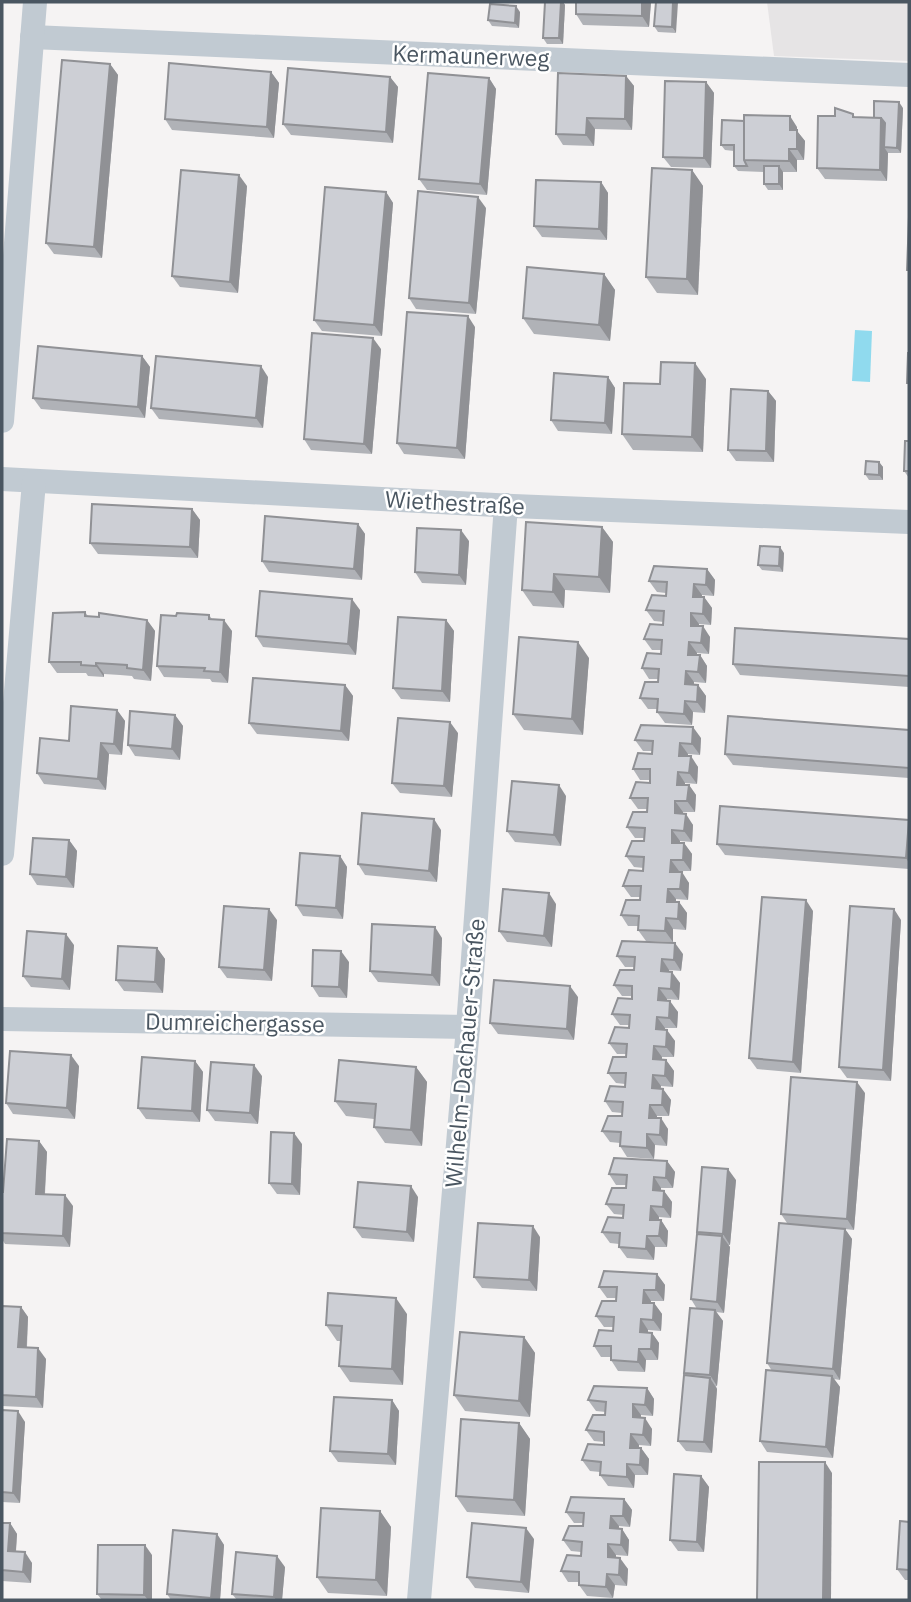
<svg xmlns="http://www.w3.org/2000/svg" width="911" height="1602" font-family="'IBM Plex Sans',sans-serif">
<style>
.education{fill:#e6e4e5}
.water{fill:#90daee}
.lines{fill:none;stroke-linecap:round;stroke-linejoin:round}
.minor{stroke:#c1cad2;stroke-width:24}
.wall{fill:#b0b2b7}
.shaded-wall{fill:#909195}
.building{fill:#cdcfd5;stroke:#909195;stroke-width:2}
.labels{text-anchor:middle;stroke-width:5;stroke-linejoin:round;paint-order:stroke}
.street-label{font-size:23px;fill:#4a5661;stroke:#fff}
</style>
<rect width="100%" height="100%" fill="#f5f3f3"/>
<!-- education -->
<path class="education" d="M767,2H909V61L774,56Z"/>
<!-- water -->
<path class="water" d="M855,330L872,331L870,382L852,381Z"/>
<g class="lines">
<!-- minor -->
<g class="minor">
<path d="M32,37L909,75"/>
<path d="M2,421L35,2"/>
<path d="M2,479L513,506L909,522"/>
<path d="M2,854L34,482"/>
<path d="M2,1019L468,1027"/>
<path d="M419,1600L468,1027L506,505"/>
</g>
</g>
<!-- wall -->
<g class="wall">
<path d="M545,2H563L565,5L563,44H547L543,38Z"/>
<path d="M651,2L649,27L583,25L576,14Z"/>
<path d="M656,2L676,33L658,32L654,26Z"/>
<path d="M520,12L519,28L492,26L488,20Z"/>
<path d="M110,64L118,75L102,258L54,254L46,243Z"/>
<path d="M271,72L279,83L274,138L172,130L165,119Z"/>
<path d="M626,76L634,86L632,130L595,129L594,146L563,145L556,134Z"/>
<path d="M390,77L398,87L393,143L291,135L283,124Z"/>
<path d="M489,78L496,89L487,195L427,190L419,179Z"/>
<path d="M706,82L714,93L711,168L671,167L663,157Z"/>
<path d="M903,108L901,153H888L887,181L825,179L817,168L835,116L853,114L855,117L874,118Z"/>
<path d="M797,127V131L805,141L804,160H797V172H783V190H768L764,184V172L738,171L734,166V151L725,150L721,145Z"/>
<path d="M692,170L703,186L698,295L657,293L646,277Z"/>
<path d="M601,182L608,193L607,240L542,237L534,226Z"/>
<path d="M247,186L238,293L180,287L172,276Z"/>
<path d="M386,192L393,203L382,336L322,331L314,320Z"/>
<path d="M486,208L476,314L416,309L409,298Z"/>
<path d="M604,274L615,290L610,341L534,334L523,318Z"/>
<path d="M475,327L465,459L404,454L397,443Z"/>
<path d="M381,349L372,454L311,450L304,439Z"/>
<path d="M142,356L150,367L145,418L41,409L33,398Z"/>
<path d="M268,377L263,428L159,419L151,408Z"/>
<path d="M608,377L615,388L612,434L558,431L551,420Z"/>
<path d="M706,379L703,452L633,450L622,434L660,384Z"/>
<path d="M768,391L776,401L774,462L736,461L728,450Z"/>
<path d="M909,441V478L904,471Z"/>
<path d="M879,462L883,467V480H869L865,474Z"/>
<path d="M192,509L200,520L198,558L98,554L90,543Z"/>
<path d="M358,524L365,534L362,580L269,572L262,561Z"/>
<path d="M602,527L613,542L610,593L565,590L564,608L533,606L522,590Z"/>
<path d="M469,541L466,585L422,583L415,572Z"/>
<path d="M784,553L783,572L762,570L758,565Z"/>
<path d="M707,569L715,580L714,596L702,595V597H704L712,608L711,625L699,624V626L710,637L709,654L697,653V655H700L707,666L706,683L694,682V685H698L706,696L705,713L693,712L692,725L665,723L657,712V709H648L640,698L658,682V679H649L642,668L661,654V650H652L644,639L663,625L664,622L654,621L646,610L666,596V593L657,592L649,581Z"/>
<path d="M360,610L356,655L263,647L256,636Z"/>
<path d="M85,612L88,616L147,620L155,631L151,681L134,679L132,676L120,675L104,674V677L88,676L86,673H57L49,662Z"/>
<path d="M209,615L212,619L232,631L228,683L212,682L210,679L164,677L157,666L176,616Z"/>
<path d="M446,620L454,631L450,702L401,699L393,688Z"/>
<path d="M909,639V687L740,675L733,664Z"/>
<path d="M589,658L583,735L524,730L513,714Z"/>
<path d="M345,685L353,696L349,741L257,734L249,723Z"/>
<path d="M117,710L125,721L122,755L109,754L106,790L44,784L37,773L69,741Z"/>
<path d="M175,715L183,726L180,760L135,756L128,745Z"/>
<path d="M909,730V778L733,765L725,754Z"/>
<path d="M458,733L452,797L400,793L392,783Z"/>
<path d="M701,738L700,755L688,754V756L698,767L697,784L685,783V785H689L696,795L695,812H683V814L693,825L692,842L680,841V843H684L692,854L691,871H679V872L689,883L688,900L676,899V902H679L687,913L686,930L673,929V942L646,941L638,930V926H628L621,915L640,900V897H631L623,886L643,871L644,868L634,867L626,856L644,841L645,838H635L627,827L647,812L648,809H638L630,798L650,783V780H640L633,769L652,754V751H643L635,740Z"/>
<path d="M566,796L561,846L515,842L507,831Z"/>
<path d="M909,821V869L725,855L717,844Z"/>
<path d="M441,830L437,882L365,875L358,864Z"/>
<path d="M69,840L77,851L74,888L37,885L30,874Z"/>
<path d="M340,856L347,867L343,919L303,916L296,905Z"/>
<path d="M556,904L552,947L507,942L499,931Z"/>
<path d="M813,911L801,1073L757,1069L749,1058Z"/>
<path d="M277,920L272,981L227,978L219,967Z"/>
<path d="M901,920L891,1081L847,1078L839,1067Z"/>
<path d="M442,938L440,986L378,982L370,971Z"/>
<path d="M74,945L70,990L31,987L23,976Z"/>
<path d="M157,948L165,959L163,993L124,991L116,980Z"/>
<path d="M683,954L681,971L669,970V972L680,983L679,1000L667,999V1001L678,1012L677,1028H665L664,1030L675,1041L674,1057H662L661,1060H666L674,1071L673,1087L661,1086L660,1089H663L671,1100L669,1116H657V1118L668,1129L667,1146L655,1145L654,1159L627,1157L620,1146V1143L610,1142L602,1131L622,1116V1113L612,1112L605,1101L625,1087V1084L616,1083L608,1073L626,1057V1054H617L609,1043L629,1028V1025H620L612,1014L632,999V996H622L614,985L634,970V967H625L617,956Z"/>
<path d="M349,962L347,998L319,997L312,986Z"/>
<path d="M578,997L574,1040L498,1034L490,1023Z"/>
<path d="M195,1061L203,1072L200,1122L146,1119L138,1108Z"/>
<path d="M79,1066L75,1119L13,1114L6,1103Z"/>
<path d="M416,1067L427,1082L422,1146L385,1143L374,1127V1119L346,1116L335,1101Z"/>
<path d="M262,1076L258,1124L215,1121L207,1110Z"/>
<path d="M865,1093L854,1230L845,1229L852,1239L840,1380L834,1379L840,1387L833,1458L767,1452L760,1441L772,1371L767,1363L787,1223L781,1214Z"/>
<path d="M39,1141L47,1152L45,1194L73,1206L70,1247L5,1244L2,1239V1192H3Z"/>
<path d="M302,1144L300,1195L277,1194L269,1183Z"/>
<path d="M667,1161L675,1172L673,1188H661V1191H664L672,1202L671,1218L659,1217V1220H661L668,1231L667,1247H655L654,1260L627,1258L619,1247V1244L610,1243L602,1232L623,1218L624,1215L614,1214L606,1204L626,1188V1185H616L609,1174Z"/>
<path d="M736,1180L730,1245H728L730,1247L724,1313L716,1312L723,1321L717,1386H716L717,1389L712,1453L686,1451L678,1441L686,1375L684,1373L697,1309L691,1299L698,1235L697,1232Z"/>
<path d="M418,1197L414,1242L362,1238L354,1227Z"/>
<path d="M540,1237L537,1291L482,1288L474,1277Z"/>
<path d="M657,1274L665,1285L664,1301H651V1303H654L662,1314L661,1331L648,1330V1332L652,1333L659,1343L658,1360H646L645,1372L618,1371L611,1360V1357H601L594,1346L613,1331V1327H604L596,1316L616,1301V1298H607L599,1287Z"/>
<path d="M2,1306L21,1307L28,1317L27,1347L46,1359L43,1408L2,1406Z"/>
<path d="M407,1314L403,1385L350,1382L339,1366L341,1341H337L326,1325Z"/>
<path d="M524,1337L535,1353L530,1417L465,1411L454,1395Z"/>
<path d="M647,1388L654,1399L653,1416L641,1415V1418L652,1429L651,1446L639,1445V1448H641L649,1459L648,1475H635L634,1488L608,1486L600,1475V1472L590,1471L582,1460L604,1445V1442L594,1441L586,1430L605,1415L606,1412L596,1411L588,1400Z"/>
<path d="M392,1400L399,1411L396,1465L338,1462L330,1451Z"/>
<path d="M2,1410L25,1422L20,1503L2,1502Z"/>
<path d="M519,1423L530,1439L525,1516L467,1512L456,1496Z"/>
<path d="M701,1476L709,1487L704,1552L678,1551L670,1540Z"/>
<path d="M624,1499L632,1510L630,1527L619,1526L618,1529H622L629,1540L628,1556L616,1555V1558L628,1569L627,1586L615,1585L613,1598L587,1596L579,1585V1582H568L561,1571L581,1556V1552L571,1551L563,1540L583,1526V1523H574L566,1512Z"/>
<path d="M380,1511L391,1527L387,1596L328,1593L317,1577Z"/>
<path d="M909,1522V1580H905L897,1569Z"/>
<path d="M2,1523H10L17,1534L16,1552L32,1563L31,1583L2,1581Z"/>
<path d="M217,1534L224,1545L220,1600H171L167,1594Z"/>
<path d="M534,1539L529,1593L475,1588L467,1577Z"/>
<path d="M152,1555V1600H102L97,1594Z"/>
<path d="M285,1567L282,1600H237L232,1594Z"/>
</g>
<!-- shaded-wall -->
<g class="shaded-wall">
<path d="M561,2H563L565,5L563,44L559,38Z"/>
<path d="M642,2H651L649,27L642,16Z"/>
<path d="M673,2H678L676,33L672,27Z"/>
<path d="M516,6L520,12L519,28L515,23Z"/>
<path d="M110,64L118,75L102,258L94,247Z"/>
<path d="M271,72L279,83L274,138L267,127Z"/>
<path d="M626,76L634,86L632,130L625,119Z"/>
<path d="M390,77L398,87L393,143L386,132Z"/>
<path d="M489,78L496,89L487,195L480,184Z"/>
<path d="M706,82L714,93L711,168L704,158Z"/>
<path d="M899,102L903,108L901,153L897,148Z"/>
<path d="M790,116L797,127V131L805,141L804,160L797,149L790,130Z"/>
<path d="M587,118L595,129L594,146L586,135Z"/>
<path d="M881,118L889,129L884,147L888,153L887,181L880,170Z"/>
<path d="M789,149L797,160V172L789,161Z"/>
<path d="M779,166L783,172V190L779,184Z"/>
<path d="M692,170L703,186L698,295L687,279Z"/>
<path d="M239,175L247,186L238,293L230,282Z"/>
<path d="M601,182L608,193L607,240L599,229Z"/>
<path d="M386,192L393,203L382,336L374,325Z"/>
<path d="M478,197L486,208L476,314L469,303Z"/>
<path d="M604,274L615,290L610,341L599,325Z"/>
<path d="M468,316L475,327L465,459L457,448Z"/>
<path d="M373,338L381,349L372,454L364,444Z"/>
<path d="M142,356L150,367L145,418L138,407Z"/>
<path d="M695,363L706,379L703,452L692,437Z"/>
<path d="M261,366L268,377L263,428L256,418Z"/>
<path d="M608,377L615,388L612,434L605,423Z"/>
<path d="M768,391L776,401L774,462L766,451Z"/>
<path d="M879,462L883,467V480L879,475Z"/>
<path d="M192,509L200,520L198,558L190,547Z"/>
<path d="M358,524L365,534L362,580L354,569Z"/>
<path d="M602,527L613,542L610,593L599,577Z"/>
<path d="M461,530L469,541L466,585L459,575Z"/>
<path d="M780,547L784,553L783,572L779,566Z"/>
<path d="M707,569L715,580L714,596L706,585Z"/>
<path d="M554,574L565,590L564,608L553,592Z"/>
<path d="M694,584L702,595L701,608L693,597Z"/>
<path d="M704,597L712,608L711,625L703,614Z"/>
<path d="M352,599L360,610L356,655L348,644Z"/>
<path d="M691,613L699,624L698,637L691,626Z"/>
<path d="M147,620L155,631L151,681L143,670Z"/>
<path d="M224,620L232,631L228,683L220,672Z"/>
<path d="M446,620L454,631L450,702L442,691Z"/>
<path d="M703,626L710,637L709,654L701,643Z"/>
<path d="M578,642L589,658L583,735L572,719Z"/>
<path d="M689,642L697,653L696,666L688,655Z"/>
<path d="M700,655L707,666L706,683L698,672Z"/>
<path d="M96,663L104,674V677L96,666Z"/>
<path d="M686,671L694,682L693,695L685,684Z"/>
<path d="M345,685L353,696L349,741L341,731Z"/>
<path d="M698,685L706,696L705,713L697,702Z"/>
<path d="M685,701L693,712L692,725L684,714Z"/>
<path d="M117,710L125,721L122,755L114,744Z"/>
<path d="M175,715L183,726L180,760L172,749Z"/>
<path d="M450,722L458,733L452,797L444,786Z"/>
<path d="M693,727L701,738L700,755L692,744Z"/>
<path d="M101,743L109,754L106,790L98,779Z"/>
<path d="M680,743L688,754L687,766L679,756Z"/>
<path d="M691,756L698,767L697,784L689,773Z"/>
<path d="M678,772L685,783L684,795L677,785Z"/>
<path d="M559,785L566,796L561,846L554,835Z"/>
<path d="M689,785L696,795L695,812L687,801Z"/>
<path d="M675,801L683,812L682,824L675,813Z"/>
<path d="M686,814L693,825L692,842L684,831Z"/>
<path d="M434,819L441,830L437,882L429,871Z"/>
<path d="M909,821V863L906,858Z"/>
<path d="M672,830L680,841L679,854L672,843Z"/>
<path d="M69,840L77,851L74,888L66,877Z"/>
<path d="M684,843L692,854L691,871L683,860Z"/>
<path d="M340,856L347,867L343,919L336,908Z"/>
<path d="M671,860L679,871L678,883L670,872Z"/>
<path d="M682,872L689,883L688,900L680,889Z"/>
<path d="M668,889L676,899L675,913L667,902Z"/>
<path d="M549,893L556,904L552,947L544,936Z"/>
<path d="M806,900L813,911L801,1073L793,1062Z"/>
<path d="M679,902L687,913L686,930L678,919Z"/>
<path d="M269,909L277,920L272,981L264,970Z"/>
<path d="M894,909L901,920L891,1081L883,1070Z"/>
<path d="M666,918L673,929V942L665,931Z"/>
<path d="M435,927L442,938L440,986L432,975Z"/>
<path d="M66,934L74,945L70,990L62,979Z"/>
<path d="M675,943L683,954L681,971L674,960Z"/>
<path d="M157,948L165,959L163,993L155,982Z"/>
<path d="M341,951L349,962L347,998L339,987Z"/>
<path d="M662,959L669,970V982L661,971Z"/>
<path d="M672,972L680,983L679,1000L671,989Z"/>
<path d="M570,986L578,997L574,1040L567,1029Z"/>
<path d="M659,988L667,999L666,1011L658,1000Z"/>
<path d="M670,1001L678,1012L677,1028L669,1018Z"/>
<path d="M657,1017L665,1028L664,1040L656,1029Z"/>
<path d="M667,1030L675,1041L674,1057L666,1047Z"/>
<path d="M654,1046L662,1057L661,1070L653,1059Z"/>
<path d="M71,1055L79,1066L75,1119L67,1108Z"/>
<path d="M666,1060L674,1071L673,1087L665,1076Z"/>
<path d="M195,1061L203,1072L200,1122L192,1111Z"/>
<path d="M254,1065L262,1076L258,1124L250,1113Z"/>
<path d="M416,1067L427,1082L422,1146L411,1130Z"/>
<path d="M653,1075L661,1086L659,1099L652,1088Z"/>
<path d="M857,1082L865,1093L854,1230L847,1219Z"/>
<path d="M663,1089L671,1100L669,1116L662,1105Z"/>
<path d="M650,1105L657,1116V1129L649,1118Z"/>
<path d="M661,1118L668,1129L667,1146L660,1135Z"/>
<path d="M294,1133L302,1144L300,1195L292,1184Z"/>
<path d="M647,1134L655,1145L654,1159L647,1148Z"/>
<path d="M39,1141L47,1152L44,1205L36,1194Z"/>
<path d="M667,1161L675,1172L673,1188L666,1178Z"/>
<path d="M728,1169L736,1180L730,1245L723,1234Z"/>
<path d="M654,1177L661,1188L660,1201L653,1190Z"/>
<path d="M411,1186L418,1197L414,1242L407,1232Z"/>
<path d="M664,1191L672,1202L671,1218L663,1207Z"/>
<path d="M65,1195L73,1206L70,1247L63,1236Z"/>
<path d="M651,1206L659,1217L658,1231L650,1220Z"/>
<path d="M661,1220L668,1231L667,1247L659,1236Z"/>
<path d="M533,1226L540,1237L537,1291L529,1280Z"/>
<path d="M845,1229L852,1239L840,1380L833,1369Z"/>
<path d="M647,1236L655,1247L654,1260L646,1249Z"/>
<path d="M722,1236L730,1247L724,1313L717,1302Z"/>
<path d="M657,1274L665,1285L664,1301L656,1290Z"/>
<path d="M644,1290L651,1301L650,1314L643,1303Z"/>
<path d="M396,1298L407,1314L403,1385L392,1369Z"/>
<path d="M654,1303L662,1314L661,1331L653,1320Z"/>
<path d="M21,1307L28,1317L26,1358L18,1347Z"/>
<path d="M715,1310L723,1321L717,1386L710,1375Z"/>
<path d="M641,1319L648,1330V1343L640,1332Z"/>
<path d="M652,1333L659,1343L658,1360L651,1349Z"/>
<path d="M524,1337L535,1353L530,1417L519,1401Z"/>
<path d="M38,1348L46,1359L43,1408L36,1397Z"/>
<path d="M639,1349L646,1360L645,1372L638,1362Z"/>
<path d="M832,1376L840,1387L833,1458L826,1447Z"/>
<path d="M710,1378L717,1389L712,1453L704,1442Z"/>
<path d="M647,1388L654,1399L653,1416L645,1405Z"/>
<path d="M392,1400L399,1411L396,1465L388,1454Z"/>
<path d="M633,1404L641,1415L640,1428L633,1417Z"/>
<path d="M18,1411L25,1422L20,1503L13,1493Z"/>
<path d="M645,1418L652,1429L651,1446L643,1435Z"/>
<path d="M519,1423L530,1439L525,1516L514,1500Z"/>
<path d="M631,1434L639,1445L638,1459L630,1448Z"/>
<path d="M641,1448L649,1459L648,1475L640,1465Z"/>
<path d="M825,1462L832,1473L831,1600H823Z"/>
<path d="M627,1464L635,1475L634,1488L627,1477Z"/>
<path d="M701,1476L709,1487L704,1552L697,1542Z"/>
<path d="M624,1499L632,1510L630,1527L623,1516Z"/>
<path d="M380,1511L391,1527L387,1596L376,1580Z"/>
<path d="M611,1516L619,1526L618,1539L610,1528Z"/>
<path d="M10,1523L17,1534L15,1562L8,1551Z"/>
<path d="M526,1528L534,1539L529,1593L521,1582Z"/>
<path d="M622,1529L629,1540L628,1556L621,1545Z"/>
<path d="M217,1534L224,1545L220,1600H213L211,1598Z"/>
<path d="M608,1544L616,1555V1568L608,1557Z"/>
<path d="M145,1545L152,1555V1600H148L144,1595Z"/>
<path d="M25,1552L32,1563L31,1583L23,1572Z"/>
<path d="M277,1556L285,1567L282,1600H276L274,1597Z"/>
<path d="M620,1558L628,1569L627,1586L619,1575Z"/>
<path d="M607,1574L615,1585L613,1598L606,1587Z"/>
</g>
<!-- building -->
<g class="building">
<path d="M545,2H561L559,38H543Z"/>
<path d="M576,2H642V16L576,14Z"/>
<path d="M656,2H673L672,27L654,26Z"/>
<path d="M490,4L516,6L515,23L488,20Z"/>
<path d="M62,60L110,64L94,247L46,243Z"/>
<path d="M169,63L271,72L267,127L165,119Z"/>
<path d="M288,68L390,77L386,132L283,124Z"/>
<path d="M428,73L489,78L480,184L419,179Z"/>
<path d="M558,73L626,76L625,119L587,118L586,135L556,134Z"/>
<path d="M665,81L706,82L704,158L663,157Z"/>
<path d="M874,101L899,102L897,148L884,147L885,123L881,118H874Z"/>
<path d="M835,108L853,114V117L881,118L880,170L817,168L818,116H835Z"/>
<path d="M744,115L790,116V130H797V149H789V161L744,160Z"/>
<path d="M722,120L744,121V160L747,166H734V145H721Z"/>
<rect x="764" y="166" width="15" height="18"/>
<path d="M652,168L692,170L687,279L646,277Z"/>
<path d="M181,170L239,175L230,282L172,276Z"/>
<path d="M536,180L601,182L599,229L534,226Z"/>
<path d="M325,187L386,192L374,325L314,320Z"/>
<path d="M418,191L478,197L469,303L409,298Z"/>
<path d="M909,217V270H907Z"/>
<path d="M527,267L604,274L599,325L523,318Z"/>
<path d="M407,312L468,316L457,448L397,443Z"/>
<path d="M312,333L373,338L364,444L304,439Z"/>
<path d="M38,346L142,356L138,407L33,398Z"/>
<path d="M908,353H909V383H907Z"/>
<path d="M156,356L261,366L256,418L151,408Z"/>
<path d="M661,362L695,363L692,437L622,434L624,383L660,384Z"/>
<path d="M554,373L608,377L605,423L551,420Z"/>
<path d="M731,389L768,391L766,451L728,450Z"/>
<path d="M905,441H909V471H904Z"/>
<path d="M866,461L879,462V475L865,474Z"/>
<path d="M92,504L192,509L190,547L90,543Z"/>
<path d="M265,516L358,524L354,569L262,561Z"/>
<path d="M526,522L602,527L599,577L554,574L553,592L522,590Z"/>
<path d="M417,528L461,530L459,575L415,572Z"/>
<path d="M760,546L780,547L779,566L758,565Z"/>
<path d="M654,566L707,569L706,585L694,584L693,597H704L703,614L691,613V626H703L701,643L689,642L688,655H700L698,672L686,671L685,684L698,685L697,702L685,701L684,714L657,712L658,699L640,698L645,682H658L659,669L642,668L647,653L661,654L662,640L644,639L650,624L663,625L664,611L646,610L652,595L666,596L667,582L649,581Z"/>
<path d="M260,591L352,599L348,644L256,636Z"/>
<path d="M85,612V616L99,617V613L147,620L143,670L127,668V665L112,664L96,663V666L81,665V662H49L53,613Z"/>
<path d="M177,613L209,615V619L224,620L220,672L204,671L205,668L157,666L161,615L176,616Z"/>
<path d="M398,617L446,620L442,691L393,688Z"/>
<path d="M735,628L909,639V676L733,664Z"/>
<path d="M519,637L578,642L572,719L513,714Z"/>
<path d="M253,678L345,685L341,731L249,723Z"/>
<path d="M71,706L117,710L114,744L101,743L98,779L37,773L40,738L69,741Z"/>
<path d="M130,711L175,715L172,749L128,745Z"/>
<path d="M728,716L909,730V768L725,754Z"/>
<path d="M398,718L450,722L444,786L392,783Z"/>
<path d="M641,725L693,727L692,744L680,743L679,756H691L689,773L678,772L677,785H689L687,801H675V813L686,814L684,831L672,830V843H684L683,860H671L670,872H682L680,889H668L667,902H679L678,919L666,918L665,931L638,930L639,916L621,915L626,900H640L641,886H623L629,870L643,871L644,857L626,856L632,841H644L645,828L627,827L633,812H647L648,798H630L636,782L650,783V769H633L638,753L652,754L653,741L635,740Z"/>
<path d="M512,781L559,785L554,835L507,831Z"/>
<path d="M720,806L909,820L906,858L717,844Z"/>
<path d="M362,813L434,819L429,871L358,864Z"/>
<path d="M33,838L69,840L66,877L30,874Z"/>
<path d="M300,853L340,856L336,908L296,905Z"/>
<path d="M503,889L549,893L544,936L499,931Z"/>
<path d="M762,897L806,900L793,1062L749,1058Z"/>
<path d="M224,906L269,909L264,970L219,967Z"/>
<path d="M850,906L894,909L883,1070L839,1067Z"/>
<path d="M372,924L435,927L432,975L370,971Z"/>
<path d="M27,931L66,934L62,979L23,976Z"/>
<path d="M622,941L675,943L674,960L662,959L661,971L672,972L671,989L659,988L658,1000L670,1001L669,1018L657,1017L656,1029L667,1030L666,1047L654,1046L653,1059L666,1060L665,1076L653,1075L652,1088L663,1089L662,1105H650L649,1118H661L660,1135L647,1134V1148L620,1146L621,1132L602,1131L608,1116H622L623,1102L605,1101L610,1086L625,1087L626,1073H608L613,1057H626L627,1044L609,1043L615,1027L629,1028L630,1015L612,1014L618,998L632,999V986L614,985L620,970H634L635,957L617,956Z"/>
<path d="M118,946L157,948L155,982L116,980Z"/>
<path d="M313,950L341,951L339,987L312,986Z"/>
<path d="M494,980L570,986L567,1029L490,1023Z"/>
<path d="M10,1051L71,1055L67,1108L6,1103Z"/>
<path d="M142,1057L195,1061L192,1111L138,1108Z"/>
<path d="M339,1060L416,1067L411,1130L374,1127L376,1104L335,1101Z"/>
<path d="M211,1062L254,1065L250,1113L207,1110Z"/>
<path d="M791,1077L857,1082L847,1219L781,1214Z"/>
<path d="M271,1132L294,1133L292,1184L269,1183Z"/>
<path d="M7,1139L39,1141L36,1194L65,1195L63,1236L2,1233V1192H3Z"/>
<path d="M614,1158L667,1161L666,1178L654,1177L653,1190L664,1191L663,1207L651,1206L650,1220H661L659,1236H647L646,1249L619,1247L620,1233L602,1232L608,1217L623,1218L624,1205L606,1204L612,1188H626L627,1175L609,1174Z"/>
<path d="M702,1167L728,1169L723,1234L697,1232Z"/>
<path d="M358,1182L411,1186L407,1232L354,1227Z"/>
<path d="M478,1223L533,1226L529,1280L474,1277Z"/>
<path d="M779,1223L845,1229L833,1369L767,1363Z"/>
<path d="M697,1234L722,1236L717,1302L691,1299Z"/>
<path d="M604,1271L657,1274L656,1290H644L643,1303H654L653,1320L641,1319L640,1332L652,1333L651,1349H639L638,1362L611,1360V1346H594L599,1330L613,1331L614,1317L596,1316L602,1301H616L617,1287H599Z"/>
<path d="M328,1293L396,1298L392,1369L339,1366L342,1326L326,1325Z"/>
<path d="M2,1306L21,1307L18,1347L38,1348L36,1397L2,1395Z"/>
<path d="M690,1308L715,1310L710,1375L684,1373Z"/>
<path d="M460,1332L524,1337L519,1401L454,1395Z"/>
<path d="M766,1370L832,1376L826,1447L760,1441Z"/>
<path d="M684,1375L710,1378L704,1442L678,1441Z"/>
<path d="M594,1386L647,1388L645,1405L633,1404V1417L645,1418L643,1435L631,1434L630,1448H641L640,1465L627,1464V1477L600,1475L601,1462L582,1460L588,1444L604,1445V1432L586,1430L593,1415H605L606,1402L588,1400Z"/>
<path d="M334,1397L392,1400L388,1454L330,1451Z"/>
<path d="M2,1410L18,1411L13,1493L2,1492Z"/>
<path d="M461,1419L519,1423L514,1500L456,1496Z"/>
<path d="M759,1462H825L823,1600H757Z"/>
<path d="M674,1474L701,1476L697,1542L670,1540Z"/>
<path d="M571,1497L624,1499L623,1516H611L610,1528L622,1529L621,1545L608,1544V1557L620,1558L619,1575L607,1574L606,1587L579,1585V1572L561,1571L567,1555L581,1556L582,1542L563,1540L569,1526H583L584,1513L566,1512Z"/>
<path d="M321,1508L380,1511L376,1580L317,1577Z"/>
<path d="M900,1521L909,1522V1570L897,1569Z"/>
<path d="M2,1523H10L8,1551L25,1552L23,1572L2,1570Z"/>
<path d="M472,1523L526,1528L521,1582L467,1577Z"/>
<path d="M173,1530L217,1534L211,1598L167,1594Z"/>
<path d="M98,1545H145L144,1595L97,1594Z"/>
<path d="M236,1552L277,1556L274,1597L232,1594Z"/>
</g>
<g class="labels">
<!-- street labels -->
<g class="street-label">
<text transform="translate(471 56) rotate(2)" y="8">Kermaunerweg</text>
<text transform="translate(455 503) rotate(3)" y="8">Wiethestraße</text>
<text transform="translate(235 1023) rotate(1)" y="8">Dumreichergasse</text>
<text transform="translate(465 1053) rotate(-85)" y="8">Wilhelm-Dachauer-Straße</text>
</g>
</g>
<!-- border -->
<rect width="911" height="1602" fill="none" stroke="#4a5661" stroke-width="7"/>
</svg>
